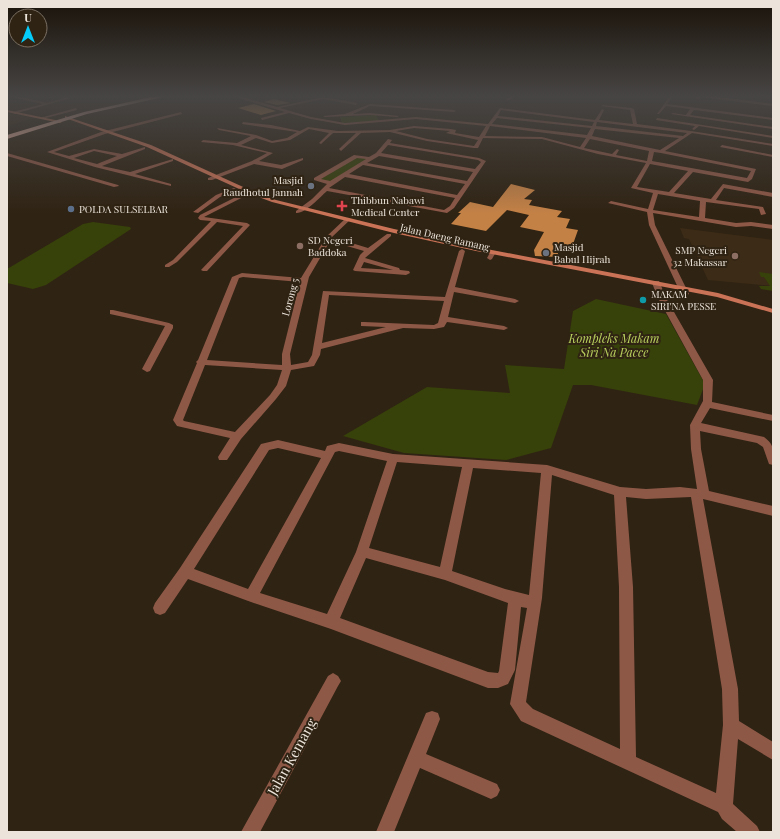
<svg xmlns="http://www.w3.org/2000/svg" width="780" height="839" font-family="'Playfair Display',serif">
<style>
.built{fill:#3c2b16}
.green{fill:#37410a}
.building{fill:#c48146}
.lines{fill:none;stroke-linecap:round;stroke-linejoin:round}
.street{fill:#8e5847;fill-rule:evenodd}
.secondary{fill:#ca7357;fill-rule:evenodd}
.highway{fill:#eeb7a6;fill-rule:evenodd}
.worship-dot{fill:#6b7280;stroke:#2f2313;stroke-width:1.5}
.health-dot{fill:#e0444e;stroke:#2f2313;stroke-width:1.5}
.service-dot{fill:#5c6f8a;stroke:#2f2313;stroke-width:1.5}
.education-dot{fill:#8d6e63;stroke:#2f2313;stroke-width:1.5}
.culture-dot{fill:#0f9aa8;stroke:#2f2313;stroke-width:1.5}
.labels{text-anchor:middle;stroke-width:4;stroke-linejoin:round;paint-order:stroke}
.far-poi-label{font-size:10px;fill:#ece4da;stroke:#2f2313;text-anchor:start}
.far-street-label{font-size:10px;fill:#ece4da;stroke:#2f2313}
.park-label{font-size:12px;font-style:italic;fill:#b9d05e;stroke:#2f2313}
.near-street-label{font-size:14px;fill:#ece4da;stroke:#2f2313}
</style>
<rect width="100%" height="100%" fill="#2f2313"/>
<!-- built -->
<g class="built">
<path d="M7,113L34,118L7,126Z"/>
<path d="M680,228L773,240V286L708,280L689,239L684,238Z"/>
</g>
<!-- green -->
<g class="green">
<path d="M376,115L379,121L342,123L340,117Z"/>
<path d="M358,157L370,159L330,182L319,180Z"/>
<path d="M93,222L130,227L131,229L46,285L33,289L7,283V269L83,224Z"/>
<path d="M759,272L773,274V291L761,289L759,286H770L764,277H761Z"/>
<path d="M596,299L666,314L705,384L697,405L591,385H573L551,448L506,460L404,453L343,436L427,387L510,393L505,365L564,369L573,311Z"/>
</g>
<!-- building -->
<g class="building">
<path d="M274,99L290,103L277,105L264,102Z"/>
<path d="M254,104L276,111L261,115L238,108Z"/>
<path d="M511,184L535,190L524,199L532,200L529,205L562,211L557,217L570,219L566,228L578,230L572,247L555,244L559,257L535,256L534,250L544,232L520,227L529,215L507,210L486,231L451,224L461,213H458L470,202L493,207Z"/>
</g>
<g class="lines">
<!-- street -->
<g class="street">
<path d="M8,96H17L47,103L65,98L62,96L71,98L14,114L13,112L43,104Z"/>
<path d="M232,96H239L277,107L323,97L357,103L356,105L323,99L280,108L311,117L345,123L416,117L488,124L500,108L595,120L602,109L604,110L599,120L633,124L630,110L601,106L603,105L632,108L634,109L637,124L691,131L773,144V146L692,133L665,151L756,169L752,179L748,182L693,172L674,193L711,199L723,184L773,193V197L724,188L716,200L763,207L766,214L761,215L759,209L706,202L705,218L736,223L751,222L773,225V229L751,226L736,227L653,213L655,225L689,294L685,296L681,294L649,225L647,212L608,203L611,201L648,209L653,193L631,188L646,163L598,154L542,139L483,138L478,148H474L427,141L390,132L361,133L341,151L339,149L356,133H333L321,144L319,143L329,133L309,129L290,140L272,143L256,138L241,145L273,153L259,161L281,165L303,158V160L282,169L254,164L212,180H208V178L252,161L267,153L233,145L201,142L203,140L237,143L251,136L219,130L217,128L256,135L272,141L287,138L297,132L242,124L243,122L271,125L300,131L308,127L338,131L390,130L414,126L451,129L456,130L455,133L479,137L486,126L416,119L345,125L311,119L289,113L262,120L261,118L285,112ZM501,110L594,122L592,126L498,116ZM497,118L591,128L587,135L492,124ZM597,122L687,133L683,136L596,126ZM490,126L586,138L580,147L542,137L485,136ZM414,128L450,131L446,133L478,140L474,146L427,139L396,131ZM595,129L679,138L660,150L592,136ZM590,139L649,151L647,161L616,155L619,150L617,149L612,154L584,148ZM654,152L661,153L751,171L747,178L652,161ZM650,164L688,171L669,192L637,187ZM658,194L700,201L699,217L653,210Z"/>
<path d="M511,96H516L507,101V99Z"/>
<path d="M670,96H673L667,104L773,118V120L694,110L690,115L773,127V129L671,114L673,113L686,115L690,109L666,106L659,114H657Z"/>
<path d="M697,96H713L773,104V106L701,97L698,99L696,98Z"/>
<path d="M370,104L454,110L456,111L454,112L370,106L353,114L370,113L399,116L397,117L370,115L325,117L323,116L345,114Z"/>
<path d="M76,108L77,110L42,119L40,118Z"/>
<path d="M181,112L182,114L105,134L54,152L69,156L94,149L122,154L145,147V149L102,166L130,172L173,159V161L135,174L171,184V186L95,167L47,152L101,132ZM94,151L117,156L97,164L74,158Z"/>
<path d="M657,118L773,136V138L699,126L694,130L692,129L695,126L656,120Z"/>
<path d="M388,139L392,140L390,143L479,158L486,161L454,208L447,213L327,191C320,197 305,214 296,213V211L312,199L327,184L314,180V178L354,155L369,157L376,153ZM388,145L478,160L481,162L475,169L381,153ZM379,156L473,172L467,181L367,163ZM357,158L366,159L330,181L321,179ZM363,165L465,184L457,195L349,174ZM345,177L455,198L450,206L444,210L329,188Z"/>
<path d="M722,145L773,155V157L720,147Z"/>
<path d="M7,153L118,185L119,186L114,187L7,156Z"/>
<path d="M234,188L237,190L236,191L220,197L198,213L193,212L216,195Z"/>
<path d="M248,191L253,192L204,217L247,223L250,225L207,271H203L201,270L243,226L217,222L177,262L169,267H165V265L173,260L211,221L200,220L198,218L200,215Z"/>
<path d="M346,218L351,219L332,237L368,248L387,234H391V236L365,258L399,268L400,270L409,271L410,273L406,275L355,271L353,270L360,255L364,251L330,241L309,277L290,354L291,365L308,362L312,355L323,291L445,297L459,251L462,249L465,251L455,287L515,299L519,301L515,303L454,292L448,317L504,326L508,328L504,330L447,322L444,327L434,329L403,328L321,349L320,355L314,366L291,370L286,386L276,399L241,439L227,460H219L218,457L230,438L177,426L173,420L197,363L196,362L198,360L232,277L242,273L301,278L326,237ZM364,262L393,270L361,268ZM243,277L300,282L282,354V365L207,360L239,278ZM329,295L444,301L438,323L434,325L364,322H361V326L386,327L322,343ZM205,365L282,370L277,385L270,395L235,432L184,421L183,420Z"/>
<path d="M491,251L496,252L492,259L490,260L487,258Z"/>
<path d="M653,281H659L660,283L666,298L713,380L712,402L773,415V421L710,408L701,423L764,437C776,446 773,452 773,465L769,464L763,447L757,443L700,431L701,449L709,491L773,506V516L703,499L738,689L739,721L773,742V760L738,739L733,804L757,826L760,832H737L722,819L718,812L521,721L510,704L527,608L521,607L515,670L508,684L498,688H488L331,629L251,602L188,579L165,613L160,615L155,613L153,608L155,603L180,568L261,444L278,440L325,451L327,446L339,443L393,454L547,465L620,487L646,489L680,487L697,489L691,449L690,425L703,401V380L658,298L652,283ZM278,448L321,458L248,589L194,569L269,450ZM339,451L387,461L356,552L327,614L260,593L335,452ZM397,462L462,467L440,567L369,548ZM473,468L541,473L529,595L505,589L452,571ZM552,475L614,495L619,587L620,749L533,709L526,702L542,598ZM626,497L646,499L691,497L722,689L723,725L716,793L636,757L633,587ZM366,558L445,580L508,603L499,671L498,673L488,672L340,618Z"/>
<path d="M110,310H113L169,323L173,325V328L150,371L147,372L142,369L165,326L110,314Z"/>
<path d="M333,673L338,676L341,681L338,686L260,832H241L328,676Z"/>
<path d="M432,711L438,713L440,719L426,754L497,784L500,790L497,796L491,799L420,768L394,832H376L426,713Z"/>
</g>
<!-- secondary -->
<g class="secondary">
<path d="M7,110L60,121L62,122L60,123L7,112Z"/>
<path d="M65,116L151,145L252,191L276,200L394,229L476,247L718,293L773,309V313L717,297L476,251L394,233L272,202L248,193L147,147L65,118Z"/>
</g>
<!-- highway -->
<path class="highway" d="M156,96H168L87,114L7,139V135L84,112Z"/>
</g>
<!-- sky -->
<linearGradient id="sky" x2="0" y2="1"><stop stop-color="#1a130a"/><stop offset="0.45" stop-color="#474544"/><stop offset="1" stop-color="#474544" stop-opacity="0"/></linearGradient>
<rect width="780" height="214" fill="url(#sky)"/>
<!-- markers -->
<g class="worship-dot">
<circle cx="311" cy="186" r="4"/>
<circle cx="546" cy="253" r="4"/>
</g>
<path class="health-dot" d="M340 200h4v4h4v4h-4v4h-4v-4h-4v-4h4z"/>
<circle class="service-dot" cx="71" cy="209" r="4"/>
<g class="education-dot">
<circle cx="300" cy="246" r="4"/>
<circle cx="735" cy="256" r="4"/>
</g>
<circle class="culture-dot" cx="643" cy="300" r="4"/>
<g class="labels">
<!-- far-poi labels -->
<g class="far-poi-label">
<text x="303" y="184" text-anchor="end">Masjid<tspan x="303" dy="12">Raudhotul Jannah</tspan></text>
<text x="351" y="204">Thibbun Nabawi<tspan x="351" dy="12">Medical Center</tspan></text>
<text x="79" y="213">POLDA SULSELBAR</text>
<text x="308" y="244">SD Negeri<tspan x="308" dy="12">Baddoka</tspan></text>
<text x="554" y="251">Masjid<tspan x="554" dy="12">Babul Hijrah</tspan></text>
<text x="727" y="254" text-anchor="end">SMP Negeri<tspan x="727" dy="12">32 Makassar</tspan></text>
<text x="651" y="298">MAKAM<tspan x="651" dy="12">SIRI'NA PESSE</tspan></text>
</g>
<!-- far-street labels -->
<g class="far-street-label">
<text transform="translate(445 237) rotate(13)" y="4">Jalan Daeng Ramang</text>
<text transform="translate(290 297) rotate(-75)" y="4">Lorong 5</text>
</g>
<!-- park labels -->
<g class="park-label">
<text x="614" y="343">Kompleks Makam<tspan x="614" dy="14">Siri Na Pacce</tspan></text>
</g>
<!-- near-street labels -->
<g class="near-street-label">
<text transform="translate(292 757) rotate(-61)" y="5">Jalan Kemang</text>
</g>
</g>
<!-- border -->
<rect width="780" height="839" fill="none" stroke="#ece4da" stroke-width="16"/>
<!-- north arrow -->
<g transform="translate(28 28)"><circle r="19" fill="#2f2313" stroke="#7b7063"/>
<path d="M0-3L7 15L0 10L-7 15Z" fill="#05cbf9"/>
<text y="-6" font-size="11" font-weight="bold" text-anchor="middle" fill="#ece4da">U</text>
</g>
</svg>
